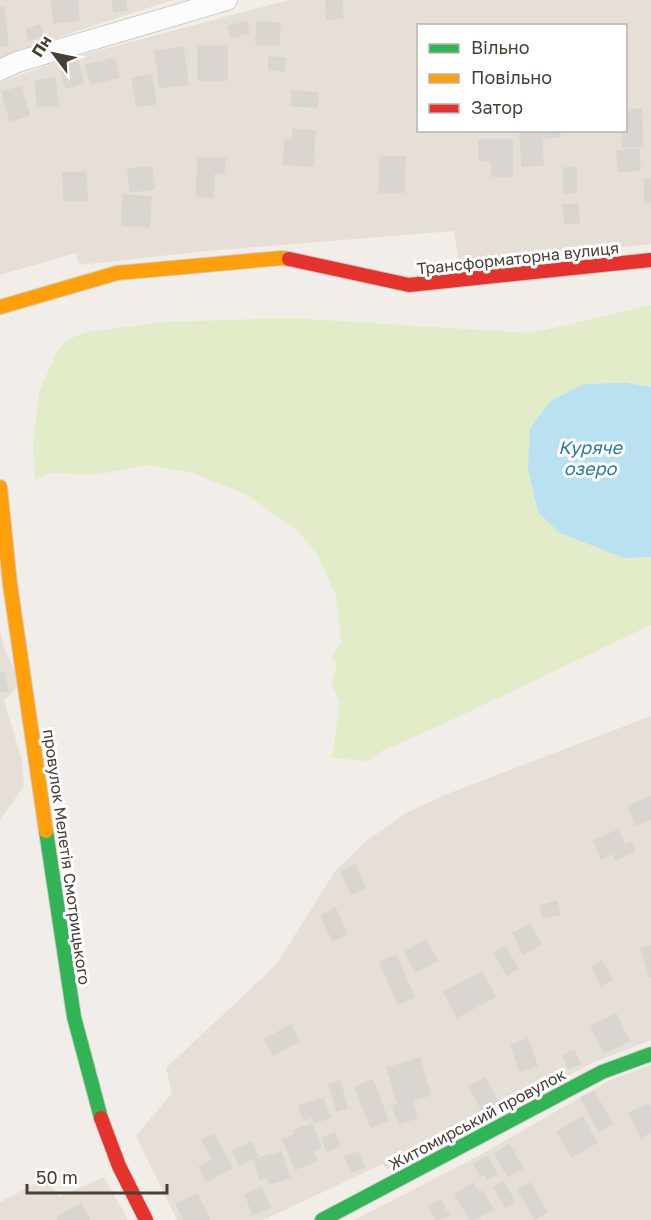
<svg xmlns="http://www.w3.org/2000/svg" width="651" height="1220" font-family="'Golos Text',sans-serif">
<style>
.residential{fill:#e6dfd7;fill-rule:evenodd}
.green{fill:#e3ecc9}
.water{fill:#b9e1f1}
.building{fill:#d9d5d1;stroke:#dad5d0;stroke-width:1.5}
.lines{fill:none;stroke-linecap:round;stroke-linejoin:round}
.street-casing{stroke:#cfccc8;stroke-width:22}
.fast-casing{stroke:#d2ccc2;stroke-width:16}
.slow-casing{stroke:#d2ccc2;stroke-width:16}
.jam-casing{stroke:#d2ccc2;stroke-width:16}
.street{stroke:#fdfcfc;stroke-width:20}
.fast{stroke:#30b455;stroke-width:14}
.slow{stroke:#ff9f0a;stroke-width:14}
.jam{stroke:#e5322d;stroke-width:14}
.labels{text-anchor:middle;stroke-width:6;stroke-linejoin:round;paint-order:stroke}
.street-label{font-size:16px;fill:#483f36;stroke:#fff}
.water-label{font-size:18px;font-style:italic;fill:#257ba1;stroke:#fff}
</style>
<rect width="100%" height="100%" fill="#f1eeea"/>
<!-- residential -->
<g class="residential">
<path d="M0,0H173L53,39L0,60Z"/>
<path d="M289,0H651V244L581,252L516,254L459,262L454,231L207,251L79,265L76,253L0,275V82L59,61ZM418,26H626V130H418Z"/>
<path d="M0,630L4,648L21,683L4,701L22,760L24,786L0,820Z"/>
<path d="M651,716V1040L595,1062L387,1170L383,1164L263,1220H177L136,1136L172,1093L166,1068L276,965L335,871L366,841L406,813L447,794Z"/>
<path d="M651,1065V1220H354L475,1158L610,1080Z"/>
<path d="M104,1177L128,1220H0V1202L46,1178L59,1197Z"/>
</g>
<!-- green -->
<path class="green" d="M651,305V387L627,383L624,557H651V625L439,726L384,750L367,761L332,758L340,701L331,683L337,664L331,657L341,642L336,596L317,554L296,529L245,494L192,473L150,465L94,475L49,473L35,480L33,444L39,392L57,351L69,339L86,332L164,322L291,318L531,333Z"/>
<!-- water -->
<path class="water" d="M627,383L651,387V557L624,558L560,533L538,512L528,468L530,428L551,401L584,384Z"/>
<!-- building -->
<g class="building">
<path d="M51,0H77L79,20L54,23Z"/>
<path d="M112,0H125L127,10L114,12Z"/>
<path d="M326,0H342L343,18L327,19Z"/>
<path d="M4,7L8,46L0,47V8Z"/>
<path d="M247,22L249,33L231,37L228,26Z"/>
<path d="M257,22L280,23L279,45L256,44Z"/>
<path d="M40,25L43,35L29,40L26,29Z"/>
<rect x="198" y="46" width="29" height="34"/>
<path d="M183,47L188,84L160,88L155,51Z"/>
<path d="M269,57L285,58L284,71L269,70Z"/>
<path d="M114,58L119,77L91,84L86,65Z"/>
<path d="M78,61L83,83L66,88L60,65Z"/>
<path d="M151,75L156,104L137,107L132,78Z"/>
<path d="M55,78L58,105L38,107L35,81Z"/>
<path d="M21,87L29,115L10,121L2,92Z"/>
<path d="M292,91L318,93L317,107L291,106Z"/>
<path d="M641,109L643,146L623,147L622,130H626V110Z"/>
<path d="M293,129L315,131L313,166L283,164L285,140H292Z"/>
<path d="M520,130H559L560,137L542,138L543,165L522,166Z"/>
<path d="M479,140H512V176H492V161L479,160Z"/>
<path d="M639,149L640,170L618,172L617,151Z"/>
<path d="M380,157H405L404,192H379Z"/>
<path d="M198,158H225L224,173H214L213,197L196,196Z"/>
<path d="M152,167L154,189L130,192L128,169Z"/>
<path d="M564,168H576V192L564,193Z"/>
<path d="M86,172L87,200L64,201L63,173Z"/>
<path d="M651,179V202H645L644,180Z"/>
<path d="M123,195L151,197L149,227L122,225Z"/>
<path d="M578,204L579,223L565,224L563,205Z"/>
<path d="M4,672L8,690L0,692V673Z"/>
<path d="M651,797V819L636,825L628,806Z"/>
<path d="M618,830L625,845L631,842L635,851L616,860L613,853L601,859L594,841Z"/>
<path d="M355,865L365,888L351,894L341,872Z"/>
<path d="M557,901L560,914L543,918L540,906Z"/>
<path d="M335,908L347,934L333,941L321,916Z"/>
<path d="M530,924L541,945L523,954L513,933Z"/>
<path d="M426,940L437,961L416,972L405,952Z"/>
<path d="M651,946V977H650L641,949Z"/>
<path d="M505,947L518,968L507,975L494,953Z"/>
<path d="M396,955L414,997L398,1004L380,962Z"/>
<path d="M602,961L612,980L601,985L592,967Z"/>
<path d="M482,972L495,997L457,1017L444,992Z"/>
<path d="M616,1014L629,1041L604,1053L591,1026Z"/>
<path d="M291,1025L299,1041L273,1055L265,1039Z"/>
<path d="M528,1039L537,1066L520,1072L511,1045Z"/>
<path d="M574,1050L580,1064L569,1068L563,1055Z"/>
<path d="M420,1058L430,1095L398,1105L387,1068Z"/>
<path d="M485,1078L499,1104L484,1113L469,1087Z"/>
<path d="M373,1080L388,1121L371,1127L355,1087Z"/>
<path d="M340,1081L347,1108L337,1111L329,1085Z"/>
<path d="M594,1091L612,1124L599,1131L581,1098Z"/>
<path d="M323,1098L330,1117L315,1123L313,1117L304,1120L299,1106Z"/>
<path d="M412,1100L417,1118L399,1124L393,1106Z"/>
<path d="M648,1104L651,1110V1132L641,1137L629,1113Z"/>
<path d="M582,1117L597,1142L572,1157L557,1132Z"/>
<path d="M312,1124L321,1148L313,1151L317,1161L295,1169L283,1139L295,1135L293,1131Z"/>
<path d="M335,1133L340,1146L327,1151L322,1138Z"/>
<path d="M214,1134L232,1168L207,1181L199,1167L213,1160L202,1140Z"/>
<path d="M251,1142L258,1156L239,1165L233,1151Z"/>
<path d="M509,1145L523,1168L508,1176L495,1154Z"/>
<path d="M281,1152L289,1178L270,1184L268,1176L260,1179L254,1160Z"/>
<path d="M358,1152L364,1167L351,1172L345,1157Z"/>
<path d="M487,1157L497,1174L488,1179L485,1174L481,1176L474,1164Z"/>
<path d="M503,1181L515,1202L506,1208L494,1187Z"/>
<path d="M473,1183L479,1193L482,1191L493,1209L474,1220H470L455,1194Z"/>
<path d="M530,1183L547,1212L535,1219L518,1190Z"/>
<path d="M261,1188L270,1207L253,1214L245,1195Z"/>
<path d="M197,1194L210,1220H184L176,1204Z"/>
<path d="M440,1200L449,1215L437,1220L429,1207Z"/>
<path d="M81,1204L90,1220H58L57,1217Z"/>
</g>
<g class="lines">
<!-- street casing -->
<g class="street-casing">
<path id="street" d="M0,70L17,62L227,0"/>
</g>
<!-- fast casing -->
<g class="fast-casing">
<g id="fast">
<path d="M46,831L74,1017L101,1118"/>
<path d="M322,1220L602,1072L651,1054"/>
</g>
</g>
<!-- slow casing -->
<g class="slow-casing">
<g id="slow">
<path d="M0,307L117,273L282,258L289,259"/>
<path d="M0,487L10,584L46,831"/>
</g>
</g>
<!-- jam casing -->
<g class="jam-casing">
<g id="jam">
<path d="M289,259L409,285L651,260"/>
<path d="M101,1118L119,1166L146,1220"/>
</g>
</g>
<!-- street -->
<use href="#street" class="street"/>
<!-- fast -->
<use href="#fast" class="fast"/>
<!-- slow -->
<use href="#slow" class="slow"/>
<!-- jam -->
<use href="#jam" class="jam"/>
</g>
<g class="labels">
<!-- street labels -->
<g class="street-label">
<text transform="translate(518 258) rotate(-6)" y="6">Трансформаторна вулиця</text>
<text transform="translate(67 857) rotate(82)" y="6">провулок Мелетія Смотрицького</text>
<text transform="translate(477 1119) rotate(-28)" y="6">Житомирський провулок</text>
</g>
<!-- water labels -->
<g class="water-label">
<text x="590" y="454">Куряче<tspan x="590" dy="21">озеро</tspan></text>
</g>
</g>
<!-- legend -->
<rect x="417" y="24" width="210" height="108" fill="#ffffff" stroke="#b6b2af" stroke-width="1.5"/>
<rect x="429" y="44" width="30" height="9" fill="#30b455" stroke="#b6b2af" stroke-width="1.5"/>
<text x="471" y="54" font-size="18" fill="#483f36">Вільно</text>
<rect x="429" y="74" width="30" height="9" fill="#ff9f0a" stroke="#b6b2af" stroke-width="1.5"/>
<text x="471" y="84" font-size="18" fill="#483f36">Повільно</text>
<rect x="429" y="104" width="30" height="9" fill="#e5322d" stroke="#b6b2af" stroke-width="1.5"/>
<text x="471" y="114" font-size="18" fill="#483f36">Затор</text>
<!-- north arrow -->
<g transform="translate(54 54) rotate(302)" stroke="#ffffff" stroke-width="4.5" paint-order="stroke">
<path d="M0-4.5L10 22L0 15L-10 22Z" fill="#483f36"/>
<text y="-9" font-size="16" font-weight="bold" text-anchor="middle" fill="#483f36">Пн</text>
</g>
<!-- scale -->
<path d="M27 1184v9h140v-9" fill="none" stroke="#483f36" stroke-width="3"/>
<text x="36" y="1184" font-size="18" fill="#483f36" stroke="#ffffff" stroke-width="4.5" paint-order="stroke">50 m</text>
</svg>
